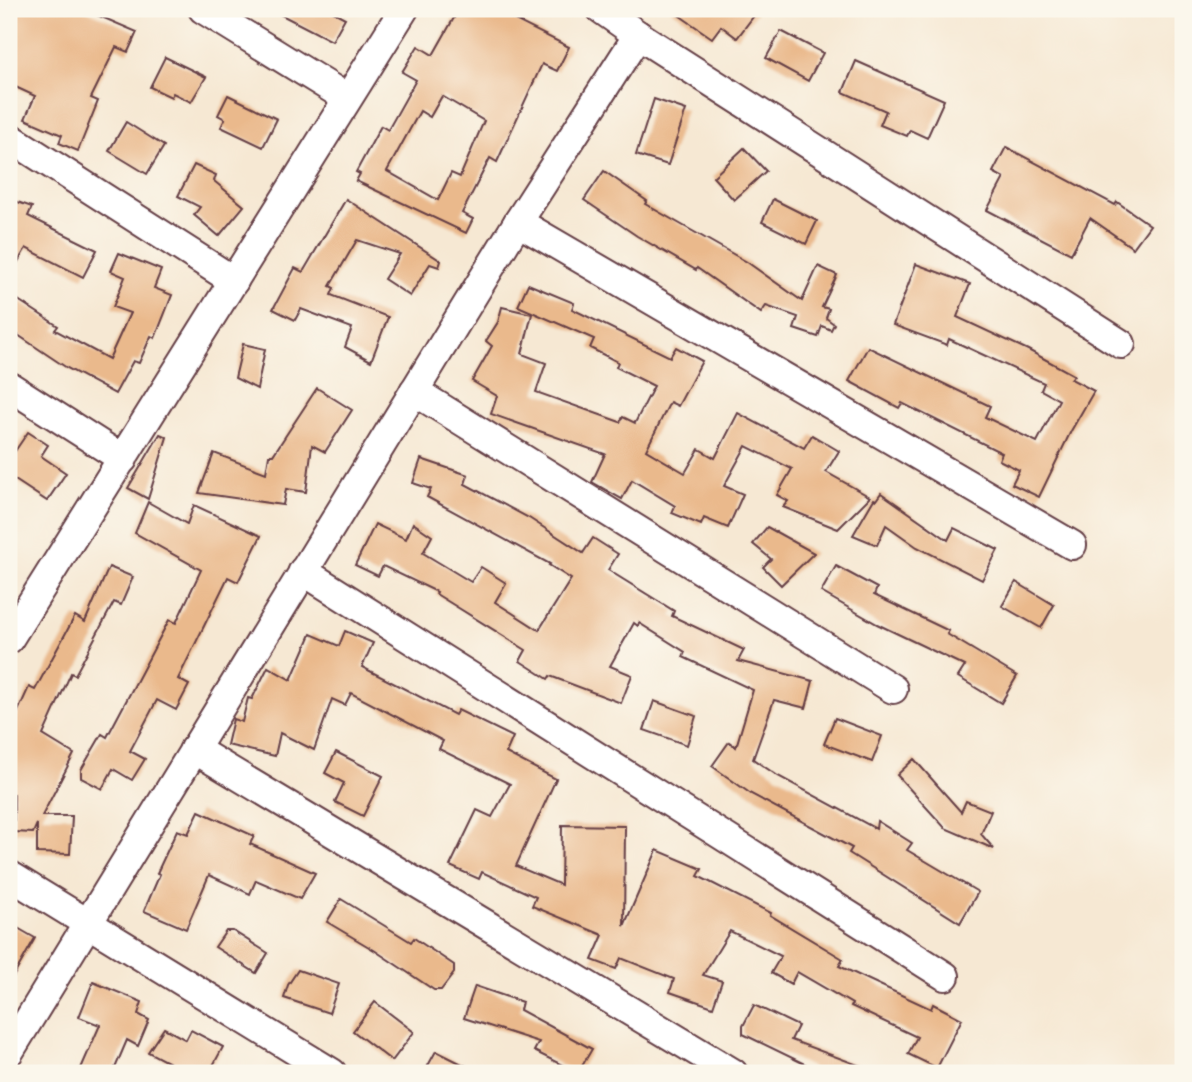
<svg xmlns="http://www.w3.org/2000/svg" width="1192" height="1082" font-family="'Gochi Hand',sans-serif">
<style>
.building{fill:#eab98c;fill-rule:evenodd}
.lines{fill:none;stroke-linecap:round;stroke-linejoin:round}
.street-casing{stroke:#643d44;stroke-width:32}
.street{stroke:#fff;stroke-width:28}
</style>
<rect width="100%" height="100%" fill="#fbf7ec"/>
<filter id="ink" filterUnits="userSpaceOnUse"><feTurbulence type="fractalNoise" baseFrequency=".0143" numOctaves="2"/><feDisplacementMap in="SourceGraphic" scale="14" xChannelSelector="R" yChannelSelector="G"/><feConvolveMatrix kernelMatrix="1 2 1 2 8 2 1 2 1" color-interpolation-filters="sRGB"/></filter>
<filter id="wash" filterUnits="userSpaceOnUse"><feTurbulence type="fractalNoise" baseFrequency=".00686" numOctaves="4" result="noise"/><feDisplacementMap in="SourceGraphic" scale="28" xChannelSelector="R" yChannelSelector="G"/><feGaussianBlur stdDeviation="1.57" result="paint"/><feColorMatrix in="noise" values="0 0 0 0 0 0 0 0 0 0 0 0 0 0 0 0 0 1.4 0 .05"/><feComposite in="paint" operator="in"/></filter>
<g filter="url(#wash)">
<rect width="100%" height="100%" fill="#f6e8d3"/>
<g id="blocks">
<!-- building -->
<g class="building">
<path d="M9,9H83L137,32L128,52L116,47L91,98L98,101L78,151L59,143L62,135L25,119L35,96L9,84Z"/>
<path d="M270,9H328L345,18L332,41Z"/>
<path d="M459,9H493L569,47L557,71L542,64L497,162L490,158L462,213L473,219L466,233L356,181L360,174L356,172L381,126L388,130L416,80L402,72L418,46L433,55ZM442,96L484,121L460,177L451,173L438,200L387,171L420,111L430,117Z"/>
<path d="M670,9H759L737,38L721,26L712,38Z"/>
<path d="M781,31L823,53L808,81L766,58Z"/>
<path d="M165,57L206,77L191,102L173,93L171,97L150,87Z"/>
<path d="M856,61L944,100L927,138L910,130L907,136L880,125L886,111L843,92Z"/>
<path d="M228,95L277,119L263,147L221,127L225,119L218,115Z"/>
<path d="M654,99L686,110L668,165L636,155Z"/>
<path d="M126,122L164,146L147,174L109,151Z"/>
<path d="M1006,147L1115,205L1117,202L1150,225L1133,248L1090,218L1071,254L987,210L1004,178L993,172Z"/>
<path d="M744,148L766,171L734,200L713,177Z"/>
<path d="M194,165L216,175L214,181L244,206L219,236L194,215L200,207L178,196Z"/>
<path d="M604,171L647,201L645,204L747,262L802,301L818,266L837,275L822,307L829,309L826,318L834,324L831,330L822,326L818,337L794,329L798,317L766,306L761,313L697,268L696,270L637,236L584,200Z"/>
<path d="M9,199L32,207L28,216L97,250L83,277L26,248L9,277Z"/>
<path d="M346,199L441,261L439,267L430,264L410,296L384,279L400,254L357,240L330,286L334,288L331,295L388,317L371,361L345,347L352,328L301,309L295,320L273,309L295,268L303,272Z"/>
<path d="M773,199L817,221L806,244L762,222Z"/>
<path d="M119,253L161,270L154,288L172,295L155,338L151,336L139,363L133,361L115,394L67,368L9,329V294L58,326L55,330L109,359L130,313L113,307L125,277L111,271Z"/>
<path d="M916,264L970,284L957,317L1028,350L1074,375L1071,379L1094,391L1071,431L1039,497L1012,484L1019,470L999,460L1002,453L902,403L899,408L849,381L868,347L990,406L985,417L1037,442L1059,400L1041,390L1044,383L949,339L947,345L893,325Z"/>
<path d="M528,284L574,303L572,309L670,357L676,347L702,361L678,406L670,402L646,450L685,473L699,449L715,458L738,413L804,448L812,435L839,451L826,472L870,497L838,529L783,507L788,501L777,495L792,469L746,446L724,486L743,494L728,528L704,518L701,525L672,513L675,506L632,480L622,499L592,482L605,454L491,414L497,396L472,381L492,346L486,341L498,322L502,307L532,314L522,354L546,363L536,392L620,422L623,417L635,423L654,386L616,367L618,362L590,348L594,339L518,306Z"/>
<path d="M243,344L265,349L257,389L235,378Z"/>
<path d="M317,388L352,410L325,452L312,445L306,492L286,489L283,505L199,493L214,453L266,473L269,455H273Z"/>
<path d="M28,432L48,445L41,456L66,473L47,501L9,476V460Z"/>
<path d="M160,434L167,437L148,499L128,488Z"/>
<path d="M421,459L468,475L465,484L529,518L583,553L593,538L618,554L608,570L674,611L672,616L744,650L738,661L813,681L806,708L774,700L753,759L778,776L876,829L877,821L912,843L907,850L978,892L960,923L849,853L852,848L751,794L712,766L729,742L736,747L753,690L683,657L685,652L639,623L638,626L634,623L610,666L632,675L621,703L550,676L548,679L520,661L526,650L436,594L437,592L383,566L378,576L355,565L375,524L406,539L413,523L432,536L423,553L471,582L481,567L506,583L495,602L539,630L571,579L549,565L550,564L427,497L431,489L413,483Z"/>
<path d="M881,493L948,540L954,528L998,550L982,580L917,547L886,525L877,545L853,535L874,499L876,500Z"/>
<path d="M148,502L187,524L194,505L261,536L238,582L228,577L178,679L189,685L176,710L157,700L130,751L145,759L132,780L113,769L102,789L81,778V770L102,734L107,737L169,620L176,623L201,570L135,533Z"/>
<path d="M767,527L814,553L781,585L763,567L771,559L753,544Z"/>
<path d="M836,566L877,588L874,595L949,631L947,634L1017,676L1001,703L958,677L965,666L877,624L821,592Z"/>
<path d="M109,567L133,577L121,605L114,602L75,675L71,673L43,735L74,754L42,816H72L70,854L37,853V824L33,833L14,832V794L9,792V731L29,687L35,690L75,616L85,622Z"/>
<path d="M1016,582L1054,605L1041,628L1002,606Z"/>
<path d="M345,631L373,643L362,667L455,715L458,710L513,737L506,753L556,779L516,866L561,885L562,825L625,826L624,926L657,850L702,869L698,876L771,913L770,915L843,959L839,966L931,1009L933,1004L962,1019L937,1068L908,1054L917,1037L851,1006L852,1004L797,972L791,984L771,973L781,956L730,931L703,975L722,981L713,1007L670,992L674,979L621,958L616,969L592,960L603,935L532,906L536,897L482,872L479,879L450,866L477,810L492,817L510,784L439,749L443,741L351,693L345,705L332,699L314,750L280,733L275,756L227,745L233,719L242,722L248,698L252,699L268,667L291,680L311,634L339,646Z"/>
<path d="M654,701L696,716L687,745L644,730Z"/>
<path d="M835,718L882,736L872,762L824,744Z"/>
<path d="M336,752L383,776L363,816L335,802L344,783L325,773Z"/>
<path d="M914,759L961,812L966,801L991,811L981,834L994,849L945,828L897,775Z"/>
<path d="M199,811L254,836L250,844L315,873L300,899L256,880L250,894L209,875L186,929L144,911L160,874L157,873L177,830L188,834Z"/>
<path d="M341,899L411,942L414,938L454,965V973L441,990H434L374,950L327,922Z"/>
<path d="M9,923L35,938L9,984Z"/>
<path d="M226,931H233L268,953L256,973L215,947Z"/>
<path d="M298,970L339,984L329,1013L284,998L288,985Z"/>
<path d="M93,982L142,1002L138,1014L149,1020L138,1046L127,1040L113,1073H79L100,1025L79,1017Z"/>
<path d="M475,986L522,1002L520,1010L592,1049L578,1073L534,1051L539,1042L464,1018Z"/>
<path d="M375,1002L414,1032L392,1061L353,1031Z"/>
<path d="M754,1005L798,1026L791,1040L874,1071L873,1073H811L813,1068L743,1034V1026Z"/>
<path d="M164,1028L186,1040L191,1030L223,1047L209,1073H169L173,1065L148,1052Z"/>
<path d="M436,1051L480,1073H424Z"/>
</g>
</g>
</g>
<g filter="url(#ink)">
<use href="#blocks" fill-opacity="0" stroke="#643d44" stroke-width="2"/>
<g class="lines">
<!-- street casing -->
<g class="street-casing">
<g id="street">
<path d="M203,9L347,98"/>
<path d="M601,9L638,35L1121,344"/>
<path d="M9,137L234,281"/>
<path d="M518,222L1072,545"/>
<path d="M9,386L123,459"/>
<path d="M414,391L893,689"/>
<path d="M303,571L945,976"/>
<path d="M9,639L404,9"/>
<path d="M194,749L733,1073"/>
<path d="M9,875L332,1073"/>
<path d="M9,1052L518,222L638,35"/>
</g>
</g>
<!-- street -->
<use href="#street" class="street"/>
</g>
</g>
<!-- margin -->
<rect width="1192" height="1082" fill="none" stroke="#fbf7ec" stroke-width="35"/>
</svg>
